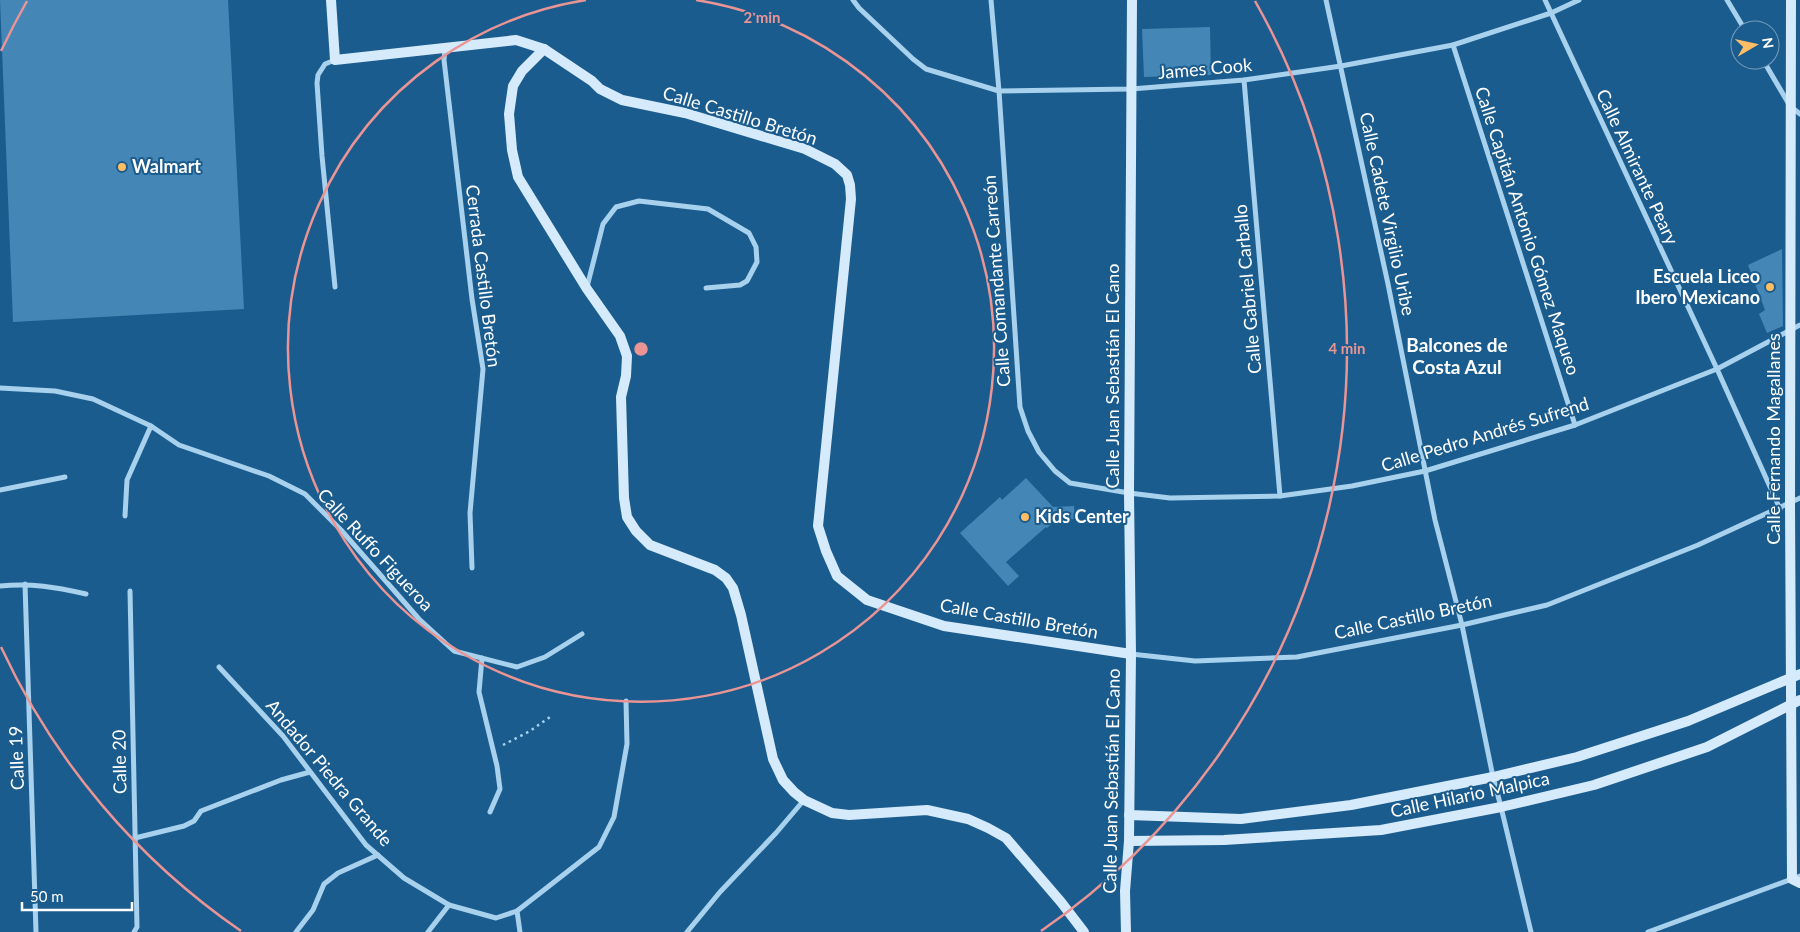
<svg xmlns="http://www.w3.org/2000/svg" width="1800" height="932" font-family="Lato,sans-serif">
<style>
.building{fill:#4486b6}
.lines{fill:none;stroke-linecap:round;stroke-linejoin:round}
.path{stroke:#a8d1ee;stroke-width:2.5;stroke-dasharray:2.5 4;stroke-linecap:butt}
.street{stroke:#a8d1ee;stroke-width:5}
.secondary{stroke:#d5eafa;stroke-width:10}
.ring{fill:none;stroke:#ea9494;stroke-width:2.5}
.poi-dot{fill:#ffbe65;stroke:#1b5c8e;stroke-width:2}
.labels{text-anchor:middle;stroke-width:4;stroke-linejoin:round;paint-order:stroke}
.street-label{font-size:18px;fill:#fff;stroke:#1b5c8e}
.poi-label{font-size:18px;font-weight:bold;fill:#fff;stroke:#1b5c8e;text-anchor:start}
.neighbourhood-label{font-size:19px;font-weight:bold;fill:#fff;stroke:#1b5c8e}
.centre{fill:#ea9494;stroke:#1b5c8e;stroke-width:2.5}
.ring-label{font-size:15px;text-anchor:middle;font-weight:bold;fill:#ea9494;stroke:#1b5c8e;stroke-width:4;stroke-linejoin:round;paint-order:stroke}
</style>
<rect width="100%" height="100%" fill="#1b5c8e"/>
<!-- building -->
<g class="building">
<path d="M0,0H228L244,309L13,322Z"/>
<path d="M1210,27L1211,75L1144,77L1142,29Z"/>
<path d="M1782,249L1783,326L1767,333L1759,314L1765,310L1748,265Z"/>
<path d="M1026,478L1053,507L1074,506L1075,519L1056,520L1047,528L1046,527L1006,562L1019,576L1008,586L960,533L1000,497L1002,500Z"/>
</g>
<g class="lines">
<!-- path -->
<path class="path" d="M503,745L530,731L550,717"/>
<!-- street -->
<g class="street">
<path d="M853,0L859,8L913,59L926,69L999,91L1131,89L1244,80L1341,66L1453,45L1551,13L1579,0"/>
<path d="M991,0L999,91L1020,407L1028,431L1039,452L1055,471L1070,483L1129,493L1170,498L1280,496L1352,486L1425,471L1575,425L1717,369L1800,325"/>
<path d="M1326,0L1388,284L1435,520L1462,625L1493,777L1501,807L1531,932"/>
<path d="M1545,0L1717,369L1780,509"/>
<path d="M1727,0L1745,30"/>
<path d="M1453,45L1575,425"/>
<path d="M445,48L444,60L472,299L483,369L470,513L472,568"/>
<path d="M335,60L325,64L318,75L317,83L322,156L335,287"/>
<path d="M1763,60L1790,106L1800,114"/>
<path d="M1244,80L1280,496"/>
<path d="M587,287L603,224L616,207L639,201L708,209L749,233L756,247L757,262L747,281L740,285L706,288"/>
<path d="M0,388L55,391L93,399L151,426L179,445L269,476L305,494L341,530L419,619L454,651L517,667L545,657L582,634"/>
<path d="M0,490L65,477"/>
<path d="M125,516L127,480L151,426"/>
<path d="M25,584L36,932"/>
<path d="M0,586C32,583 55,587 86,594"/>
<path d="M130,591L137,927L134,932"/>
<path d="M1131,654L1195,661L1297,657L1462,625L1547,605L1698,545L1800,498"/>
<path d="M482,658L479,692L497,766L500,789L490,812"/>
<path d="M219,667L283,736L366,845L404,878L449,905L496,918L517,911L599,847L614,817L627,744L626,701"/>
<path d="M135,838L184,826L194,821L201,811L281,780L310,772"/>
<path d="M517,911L520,932"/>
<path d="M296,932L313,910L324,884L338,873L378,855"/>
<path d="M428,932L449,905"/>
<path d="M687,932L720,892L776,833L804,800"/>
<path d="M1648,932L1800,876"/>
</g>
<!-- secondary -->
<g class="secondary">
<path d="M331,0L335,60L516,40L544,49L592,81L600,89L622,100L685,113L805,149L835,164L847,175L850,185L851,199L818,526L826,551L837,576L867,600L944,626L1131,654"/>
<path d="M1791,0L1790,503L1792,879L1800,883"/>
<path d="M544,49L522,71L513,86L509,114L512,150L518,177L587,289L620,336L627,356L626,376L621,397L624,498L627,517L636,531L650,545L715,570L726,578L733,588L741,615L773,759L783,780L794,792L804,800L832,813L849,815L927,810L968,819L988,828L1006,838L1061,902L1084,932"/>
<path d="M1129,815L1241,819L1351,805L1493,777L1577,757L1688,721L1800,674"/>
<path d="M1129,841L1224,840L1381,830L1501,807L1594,785L1707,747L1800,700"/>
<path d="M1126,932L1125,891L1129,841L1131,654L1129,493L1132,0"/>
</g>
</g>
<!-- distance rings -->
<g class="ring">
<path d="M696 0A353 353 0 1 1 586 0"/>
<path d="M241 931A706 706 0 0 1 1 647M1 51A706 706 0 0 1 27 1M1255 1A706 706 0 0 1 1041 931"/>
</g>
<!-- markers -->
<g class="poi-dot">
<circle cx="122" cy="167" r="5"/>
<circle cx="1770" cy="287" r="5"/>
<circle cx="1025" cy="517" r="5"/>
</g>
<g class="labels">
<!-- street labels -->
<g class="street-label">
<text transform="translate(1205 69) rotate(-5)" y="6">James Cook</text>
<text transform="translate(740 116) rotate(17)" y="6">Calle Castillo Bretón</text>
<text transform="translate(1637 167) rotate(65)" y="6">Calle Almirante Peary</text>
<text transform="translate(1387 214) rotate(78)" y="6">Calle Cadete Virgilio Uribe</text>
<text transform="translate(1527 231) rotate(72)" y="6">Calle Capitán Antonio Gómez Maqueo</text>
<text transform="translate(483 276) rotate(83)" y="6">Cerrada Castillo Bretón</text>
<text transform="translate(997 281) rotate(-94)" y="6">Calle Comandante Carreón</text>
<text transform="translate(1248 289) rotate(-95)" y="6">Calle Gabriel Carballo</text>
<text transform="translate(1113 376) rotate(-90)" y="6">Calle Juan Sebastián El Cano</text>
<text transform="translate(1485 435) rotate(-17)" y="6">Calle Pedro Andrés Sufrend</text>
<text transform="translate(1774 439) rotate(-90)" y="6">Calle Fernando Magallanes</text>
<text transform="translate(375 550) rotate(47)" y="6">Calle Ruffo Figueroa</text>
<text transform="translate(1413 617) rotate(-12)" y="6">Calle Castillo Bretón</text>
<text transform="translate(1019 619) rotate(10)" y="6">Calle Castillo Bretón</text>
<text transform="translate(17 758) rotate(-92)" y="6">Calle 19</text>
<text transform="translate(120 762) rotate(-91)" y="6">Calle 20</text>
<text transform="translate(329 773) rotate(50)" y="6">Andador Piedra Grande</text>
<text transform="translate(1112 781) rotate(-89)" y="6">Calle Juan Sebastián El Cano</text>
<text transform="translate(1470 795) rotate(-12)" y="6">Calle Hilario Malpica</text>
</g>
<!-- poi labels -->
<g class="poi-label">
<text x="132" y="173">Walmart</text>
<text x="1760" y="283" text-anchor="end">Escuela Liceo<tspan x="1760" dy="21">Ibero Mexicano</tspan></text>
<text x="1035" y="523">Kids Center</text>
</g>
<!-- neighbourhood labels -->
<g class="neighbourhood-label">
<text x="1457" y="352">Balcones de<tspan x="1457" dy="22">Costa Azul</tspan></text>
</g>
</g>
<circle cx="641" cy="349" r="8" class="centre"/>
<g class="ring-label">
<text x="762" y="23">2 min</text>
<text x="1347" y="354">4 min</text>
</g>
<!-- north arrow -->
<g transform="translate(1755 45) rotate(81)"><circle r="24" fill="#1b5c8e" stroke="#769dbb"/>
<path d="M0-4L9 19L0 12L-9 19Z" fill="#ffbe65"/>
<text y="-8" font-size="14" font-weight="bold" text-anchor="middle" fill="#ffffff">N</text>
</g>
<!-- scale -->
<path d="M22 902v8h110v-8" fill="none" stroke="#ffffff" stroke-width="2.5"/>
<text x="30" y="902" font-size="15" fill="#ffffff" stroke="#1b5c8e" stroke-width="4" paint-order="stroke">50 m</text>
</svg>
